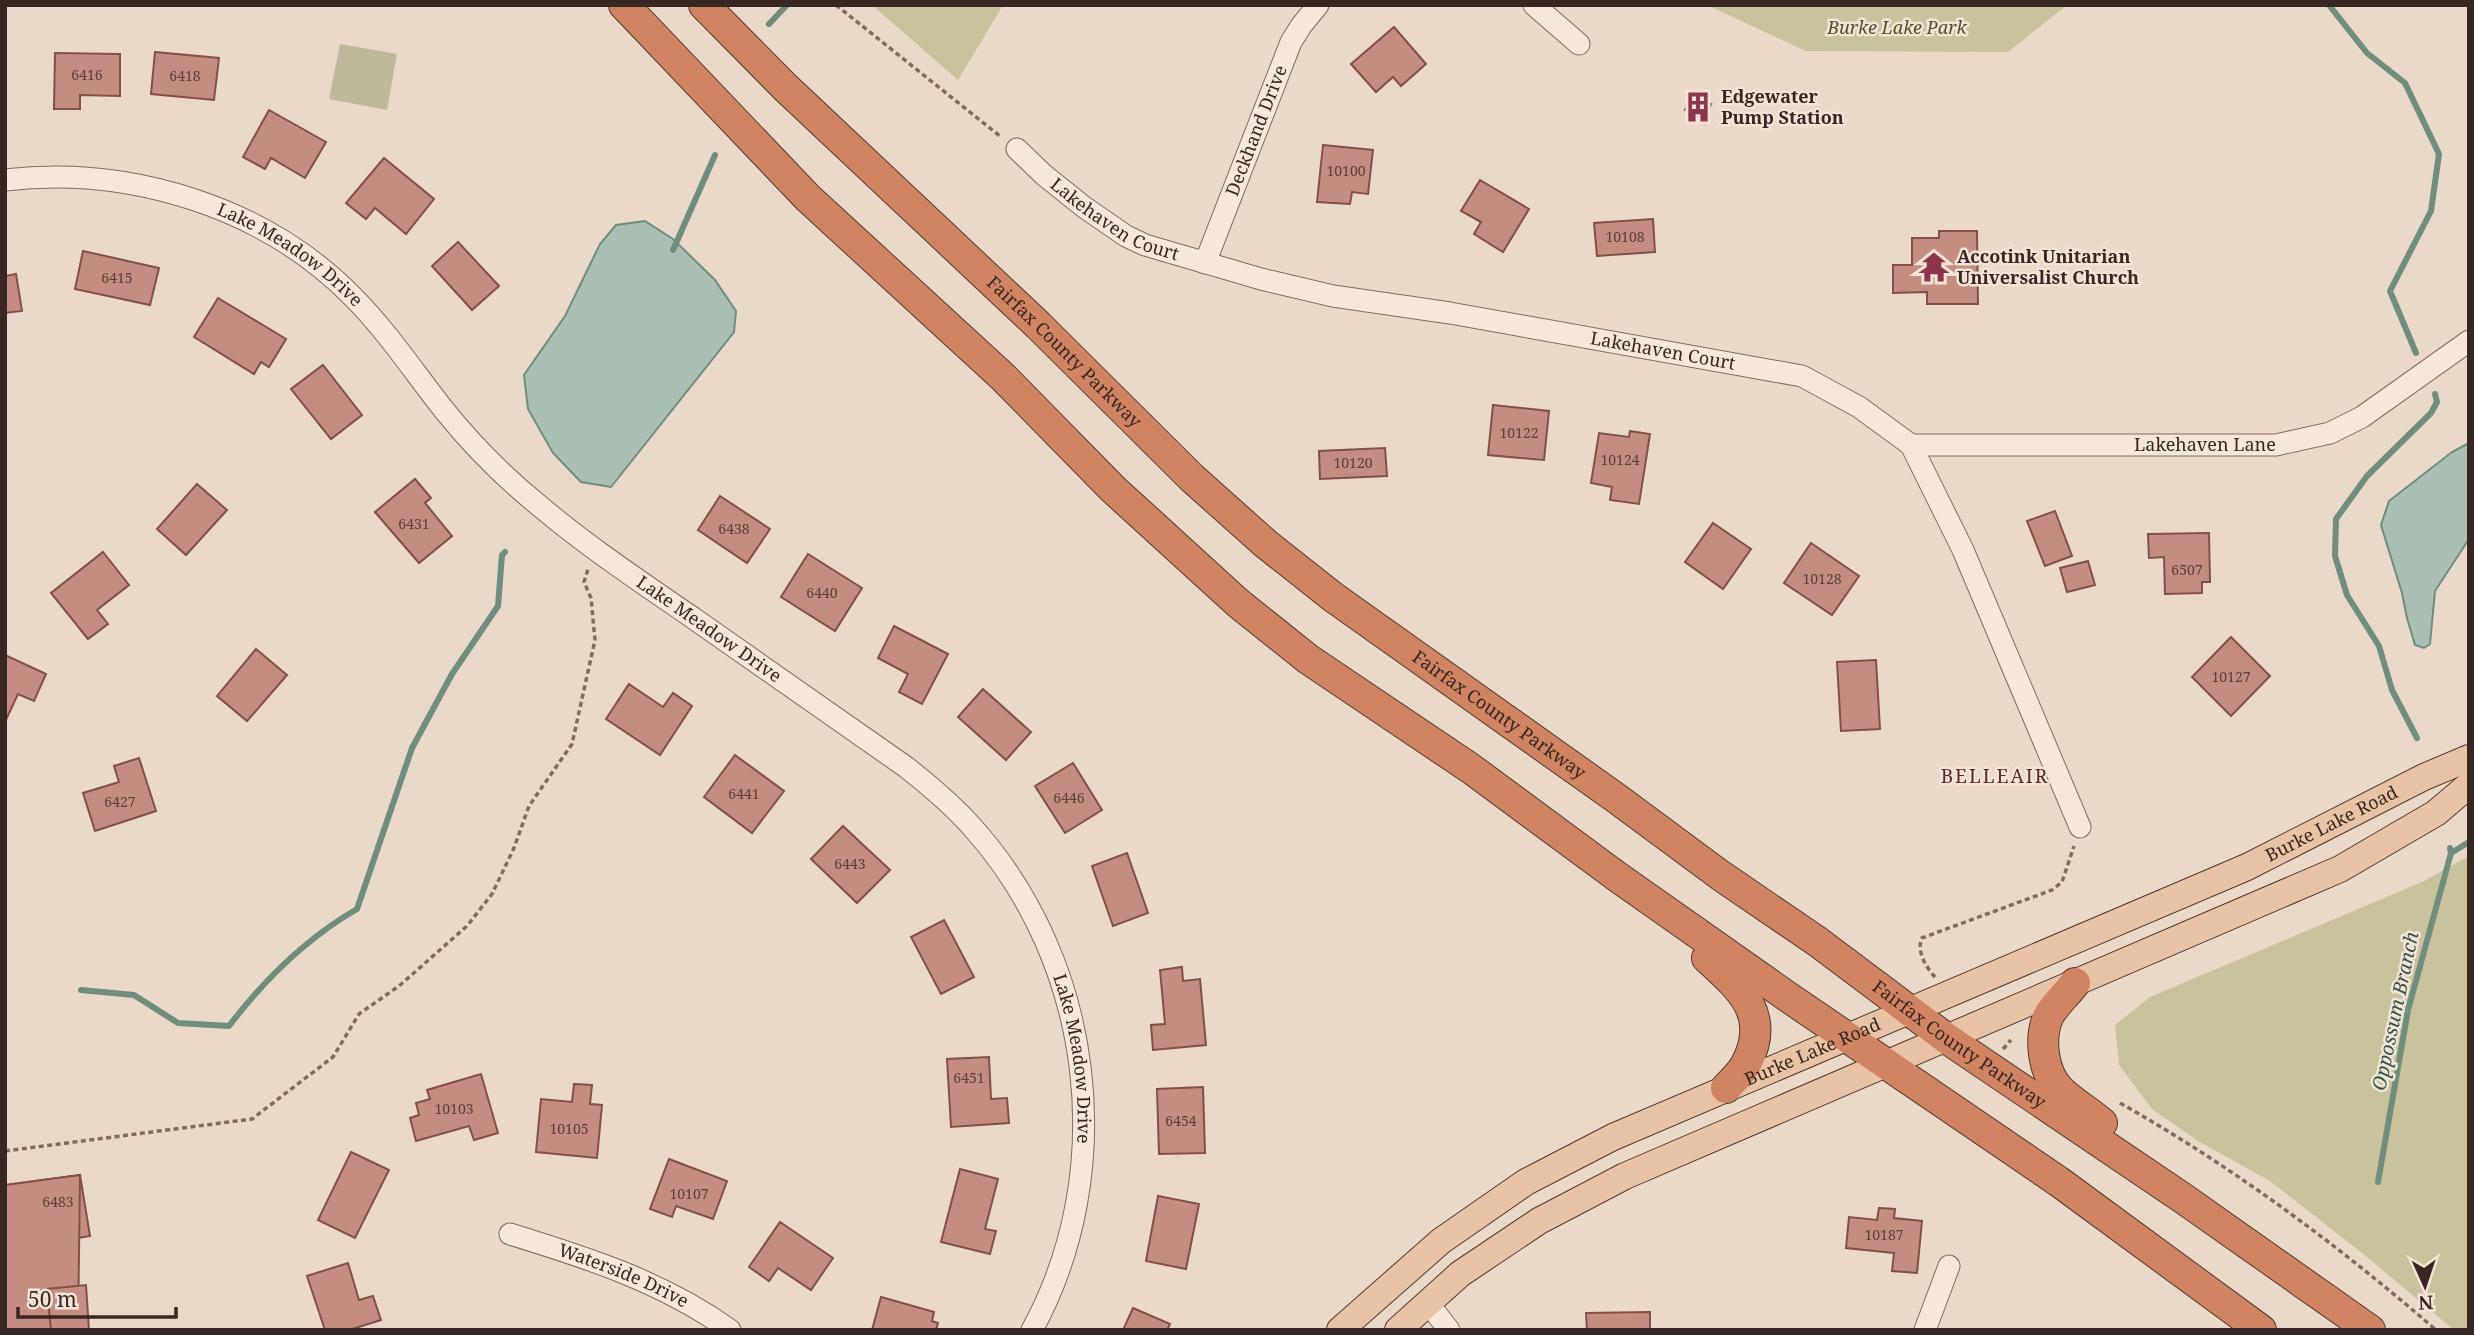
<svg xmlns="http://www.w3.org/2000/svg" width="2474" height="1335" font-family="'Noto Serif',serif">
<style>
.green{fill:#c8c29d}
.cemetery{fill:#beb99b}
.water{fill:#a9bfb3;stroke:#708d7e;stroke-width:2}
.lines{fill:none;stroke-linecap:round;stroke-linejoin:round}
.stream{stroke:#708d7e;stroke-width:6}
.building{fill:#c58d82;stroke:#825047;stroke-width:2}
.minor-casing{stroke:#856a5f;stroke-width:23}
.major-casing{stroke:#533a33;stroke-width:28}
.highway-casing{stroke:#533a33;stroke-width:32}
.path{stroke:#856a5f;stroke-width:3.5;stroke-dasharray:5 3.5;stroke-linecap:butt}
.minor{stroke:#f6e7db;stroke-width:21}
.major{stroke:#e9c3a5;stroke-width:26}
.highway{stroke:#d18462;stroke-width:30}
.labels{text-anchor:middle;stroke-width:5;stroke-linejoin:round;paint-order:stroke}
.number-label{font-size:14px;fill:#5a4039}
.park-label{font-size:18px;font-style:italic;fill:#51512a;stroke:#f3e4d7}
.poi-label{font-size:18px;font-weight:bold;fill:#372621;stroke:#f3e4d7;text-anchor:start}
.street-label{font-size:18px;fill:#372621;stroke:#f3e4d7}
.neighbourhood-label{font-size:19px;letter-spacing:2px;fill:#5f2527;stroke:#f3e4d7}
.water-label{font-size:19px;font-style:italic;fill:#32554a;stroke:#f3e4d7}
</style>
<rect width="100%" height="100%" fill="#ead8c9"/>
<!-- green -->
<g class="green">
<path d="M872,5H1003L958,80Z"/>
<path d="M1707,5H2067L2008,52L1806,51Z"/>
<path d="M2469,856V1330H2454L2367,1257L2270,1181L2198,1141L2152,1109L2119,1065L2115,1025L2150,997L2422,882Z"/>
</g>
<!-- cemetery -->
<path class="cemetery" d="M340,44L397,54L387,110L329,99Z"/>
<!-- water -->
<g class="water">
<path d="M645,221L673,239L715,280L736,311L734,332L611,487L581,482L553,453L528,409L524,375L565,316L600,244L616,225Z"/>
<path d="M2469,443V539L2435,591L2430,644L2424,648L2415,645L2407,618L2402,593L2381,525L2389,501L2452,452Z"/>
</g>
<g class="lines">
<!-- stream -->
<g class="stream">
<path d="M2329,5L2367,53L2405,83L2439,154L2431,211L2390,291L2416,353"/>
<path d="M769,24L787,5"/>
<path d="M673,250L715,155"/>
<path d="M2417,738L2392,690L2379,646L2347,595L2335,556L2336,519L2367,476L2431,413L2437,402L2435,394"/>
<path d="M2451,853L2469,842"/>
<path d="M81,990L134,995L178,1023L229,1026C264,980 307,938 357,909L412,748L452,674L498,606L502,555L505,552"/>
<path d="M2378,1182L2408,1010L2451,853L2450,848"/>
</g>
</g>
<!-- building -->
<g class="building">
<path d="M1394,27L1426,64L1401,86L1393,77L1376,92L1351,64Z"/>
<path d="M155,52L219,58L214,100L151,94Z"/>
<path d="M55,53L120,54V96L80,95V109H54Z"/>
<path d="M1691,96L1711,104L1705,119L1685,110Z"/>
<path d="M269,110L326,142L305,178L271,158L265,169L243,157Z"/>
<path d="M1323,145L1373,150L1368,194L1352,192L1350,204L1317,202Z"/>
<path d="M384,158L434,199L406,234L375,208L366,219L346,203Z"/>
<path d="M1480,180L1529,209L1503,252L1474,234L1481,222L1461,211Z"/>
<path d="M1653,219L1655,252L1597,256L1594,223Z"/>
<path d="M1939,231H1977L1978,304H1927V292L1893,293V265H1912V238H1939Z"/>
<path d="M458,242L499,286L472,310L432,266Z"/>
<path d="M83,251L159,268L150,305L75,289Z"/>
<path d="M16,274L22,311L5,313V276Z"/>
<path d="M218,298L286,339L269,367L261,362L254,374L194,337Z"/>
<path d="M323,365L362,415L331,439L291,389Z"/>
<path d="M1493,405L1549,411L1544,460L1488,455Z"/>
<path d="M1630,431L1650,434L1639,504L1610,500L1612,487L1591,483L1599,433L1629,437Z"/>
<path d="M1385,448L1387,476L1320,479L1319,451Z"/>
<path d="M415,479L431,498L425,503L452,536L419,563L375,512Z"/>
<path d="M197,484L227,510L186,555L157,529Z"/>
<path d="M720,496L770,529L747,563L698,530Z"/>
<path d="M2055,511L2072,556L2045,566L2027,521Z"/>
<path d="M1713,523L1751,549L1723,589L1685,562Z"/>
<path d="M2209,533L2210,582H2202V593L2165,594L2164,557L2149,558L2148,534Z"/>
<path d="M1811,543L1859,576L1832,615L1784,583Z"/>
<path d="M103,552L129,585L97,610L108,624L88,639L51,593Z"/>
<path d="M808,554L862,588L835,631L781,597Z"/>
<path d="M2088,561L2095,585L2067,592L2060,568Z"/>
<path d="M894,626L948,654L922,704L899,692L908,674L878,658Z"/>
<path d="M2231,637L2270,676L2231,716L2192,677Z"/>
<path d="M256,649L287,675L247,721L217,696Z"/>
<path d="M5,655L46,674L34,701L18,694L5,722Z"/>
<path d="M1876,660L1880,729L1841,731L1837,662Z"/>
<path d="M629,684L663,707L673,693L692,706L660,755L606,719Z"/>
<path d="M983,689L1031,732L1006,760L958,717Z"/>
<path d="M735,755L784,791L752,833L704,797Z"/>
<path d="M139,758L156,811L95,831L83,793L119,782L114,766Z"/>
<path d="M1073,763L1102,810L1065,833L1035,786Z"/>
<path d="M843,826L890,870L857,903L811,859Z"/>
<path d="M1127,853L1148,913L1113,926L1092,866Z"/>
<path d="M944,920L974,977L941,994L911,937Z"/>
<path d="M1182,967L1183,981L1200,979L1206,1045L1153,1050L1151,1025L1165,1024L1160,970Z"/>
<path d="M989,1057L991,1099L1007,1098L1009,1123L951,1127L947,1059Z"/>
<path d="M481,1074L498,1133L474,1140L469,1126L416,1141L410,1118L419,1115L416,1103L430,1099L427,1090Z"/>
<path d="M574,1084L592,1085L590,1104L602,1105L597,1158L536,1152L541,1099L572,1102Z"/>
<path d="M1203,1087L1205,1153L1159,1154L1157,1089Z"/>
<path d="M351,1152L389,1170L355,1238L318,1220Z"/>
<path d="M669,1159L727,1181L713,1219L676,1206L672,1217L650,1209Z"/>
<path d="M960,1169L998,1179L985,1229L996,1231L990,1254L941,1242Z"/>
<path d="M80,1175L90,1236L25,1247L21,1223L35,1221L29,1182Z"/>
<path d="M80,1175L78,1330H5V1185Z"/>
<path d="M1158,1196L1199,1204L1186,1269L1146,1261Z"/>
<path d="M1879,1208L1895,1209L1894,1218L1922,1221L1917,1273L1892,1271L1894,1253L1846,1248L1849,1217L1877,1220Z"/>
<path d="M780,1222L833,1258L811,1290L778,1268L769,1281L749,1267Z"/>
<path d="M348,1263L359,1300L373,1296L381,1320L349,1330H325L307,1276Z"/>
<path d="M86,1285L89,1330H51L47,1289Z"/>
<path d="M881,1297L934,1312L932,1321L938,1323L936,1330H872Z"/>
<path d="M1133,1308L1170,1324L1167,1330H1123Z"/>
<path d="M1650,1312V1330H1587L1586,1313Z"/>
</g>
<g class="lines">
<!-- minor casing -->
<g class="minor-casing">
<g id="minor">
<path d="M1534,5L1579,44"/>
<path id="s1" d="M1017,149L1044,175L1084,207L1126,236L1145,245L1261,279L1333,296L1450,313L1802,376L1859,407L1911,445L1963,550L2080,827"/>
<path id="s2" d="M5,180C129,165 265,207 353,297C387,331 414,372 444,410C473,446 506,479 542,508C591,549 644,584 696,620C766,669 836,718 906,767C930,786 953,805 973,828C1094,963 1119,1171 1032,1330"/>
<path id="s3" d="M1205,263L1291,42L1301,26L1318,5"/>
<path id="s4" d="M1911,445H2276L2330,433L2362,417L2469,341"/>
<path id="s5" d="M510,1234C588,1258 663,1282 730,1330"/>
<path d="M1428,1303L1449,1330"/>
<path d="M1925,1330L1949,1266"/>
</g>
</g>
<!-- major casing -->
<g class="major-casing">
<g id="major">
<path id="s6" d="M1340,1330L1441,1241L1526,1182L1613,1137L2247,867L2424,777L2469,758"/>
<path d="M1398,1330L1460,1274L1539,1221L1625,1176L2340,869L2436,813L2469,785"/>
</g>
</g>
<!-- highway casing -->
<g class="highway-casing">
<g id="highway">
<path d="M624,5L808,198L1003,377L1113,489L1238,603L1308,659L1470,768L1619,878L1788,997L2058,1181L2261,1330"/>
<path id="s7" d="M704,5L785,87L1038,325L1192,478L1266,544L1333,597L1616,798L1720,875L1818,942L1946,1038L2184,1199L2370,1330"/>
<path d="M1707,958C1740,988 1771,1014 1747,1062C1743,1072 1733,1080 1726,1088"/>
<path d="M2075,983C2067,994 2054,1005 2048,1017C2039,1039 2043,1072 2059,1089C2071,1102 2089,1111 2102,1123"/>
</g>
</g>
<!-- path -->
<g class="path">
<path d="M836,5L1001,137"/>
<path d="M1935,977C1926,967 1916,951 1922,938L2052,890L2062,882L2074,846"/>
<path d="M2003,1049L2011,1040"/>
<path d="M2120,1103C2233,1167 2338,1245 2436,1330"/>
<path d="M5,1151L252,1119L333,1057L359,1014L399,986L467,926L492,894L514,848L529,806L572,744L595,640L591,598L584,582L588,569"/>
</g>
<!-- minor -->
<use href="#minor" class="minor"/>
<!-- major -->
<use href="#major" class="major"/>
<!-- highway -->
<use href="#highway" class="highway"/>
</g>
<!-- icons -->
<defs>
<g id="building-bare" transform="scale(2.415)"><path d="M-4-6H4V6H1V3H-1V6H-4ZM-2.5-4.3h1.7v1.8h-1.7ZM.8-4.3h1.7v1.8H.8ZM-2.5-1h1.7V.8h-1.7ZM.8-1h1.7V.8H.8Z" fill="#8e354c" stroke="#f3e4d7" stroke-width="2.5" paint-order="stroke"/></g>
<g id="temple-bare" transform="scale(2.415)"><path d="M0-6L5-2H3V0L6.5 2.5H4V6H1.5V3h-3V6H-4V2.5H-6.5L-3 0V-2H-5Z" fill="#8e354c" stroke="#f3e4d7" stroke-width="2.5" paint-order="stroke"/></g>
</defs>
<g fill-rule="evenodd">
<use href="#building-bare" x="1698" y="107"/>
<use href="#temple-bare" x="1934" y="267"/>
</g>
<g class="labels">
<!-- number labels -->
<g class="number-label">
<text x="87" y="80">6416</text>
<text x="185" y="81">6418</text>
<text x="1346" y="176">10100</text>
<text x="1625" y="242">10108</text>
<text x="117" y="283">6415</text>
<text x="1519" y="438">10122</text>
<text x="1620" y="465">10124</text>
<text x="1353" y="468">10120</text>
<text x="414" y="529">6431</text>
<text x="734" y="534">6438</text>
<text x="2187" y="575">6507</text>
<text x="1822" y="584">10128</text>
<text x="822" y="598">6440</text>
<text x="2231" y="682">10127</text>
<text x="744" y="799">6441</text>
<text x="1069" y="803">6446</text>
<text x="120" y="807">6427</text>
<text x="850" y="869">6443</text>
<text x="969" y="1083">6451</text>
<text x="454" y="1114">10103</text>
<text x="1181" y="1126">6454</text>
<text x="569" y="1134">10105</text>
<text x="689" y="1199">10107</text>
<text x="58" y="1207">6483</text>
<text x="1884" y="1240">10187</text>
</g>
<!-- park labels -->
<g class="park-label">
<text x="1897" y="34">Burke Lake Park</text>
</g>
<!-- poi labels -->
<g class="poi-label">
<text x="1721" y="103">Edgewater<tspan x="1721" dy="21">Pump Station</tspan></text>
<text x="1957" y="263">Accotink Unitarian<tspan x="1957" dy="21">Universalist Church</tspan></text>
</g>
<!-- street labels -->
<g class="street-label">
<text dy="6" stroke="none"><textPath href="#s3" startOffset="142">Deckhand Drive</textPath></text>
<text dy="6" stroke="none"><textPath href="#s1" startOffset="122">Lakehaven Court</textPath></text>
<text dy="6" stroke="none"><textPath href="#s2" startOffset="303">Lake Meadow Drive</textPath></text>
<text dy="6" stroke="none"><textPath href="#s1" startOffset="690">Lakehaven Court</textPath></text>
<text dy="6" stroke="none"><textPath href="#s7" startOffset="500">Fairfax County Parkway</textPath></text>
<text dy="6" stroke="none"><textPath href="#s4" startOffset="294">Lakehaven Lane</textPath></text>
<text dy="6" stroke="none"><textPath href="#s2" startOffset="870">Lake Meadow Drive</textPath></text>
<text dy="6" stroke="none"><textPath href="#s7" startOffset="1068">Fairfax County Parkway</textPath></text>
<text dy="6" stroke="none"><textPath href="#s6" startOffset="1120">Burke Lake Road</textPath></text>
<text dy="6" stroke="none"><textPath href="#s7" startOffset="1634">Fairfax County Parkway</textPath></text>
<text dy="6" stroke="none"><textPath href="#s6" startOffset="553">Burke Lake Road</textPath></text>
<text dy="6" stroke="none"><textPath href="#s2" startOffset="1458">Lake Meadow Drive</textPath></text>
<text dy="6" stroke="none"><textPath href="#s5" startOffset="121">Waterside Drive</textPath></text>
</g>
<!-- neighbourhood labels -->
<g class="neighbourhood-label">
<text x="1995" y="783">BELLEAIR</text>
</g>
<!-- water labels -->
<g class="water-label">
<text transform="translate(2395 1011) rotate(-78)" y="7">Oppossum Branch</text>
</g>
</g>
<!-- border -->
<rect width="2474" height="1335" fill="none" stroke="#372621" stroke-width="14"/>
<!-- north arrow -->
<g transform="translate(2425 1286) rotate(177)" stroke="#f3e4d7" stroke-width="5" paint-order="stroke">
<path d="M0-5L12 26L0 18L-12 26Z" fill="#372621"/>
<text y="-10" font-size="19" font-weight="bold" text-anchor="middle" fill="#372621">N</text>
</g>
<!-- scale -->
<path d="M18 1307v10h158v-10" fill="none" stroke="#372621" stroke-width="3.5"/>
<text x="28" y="1307" font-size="21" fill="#372621" stroke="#f3e4d7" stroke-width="5" paint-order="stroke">50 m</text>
</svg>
